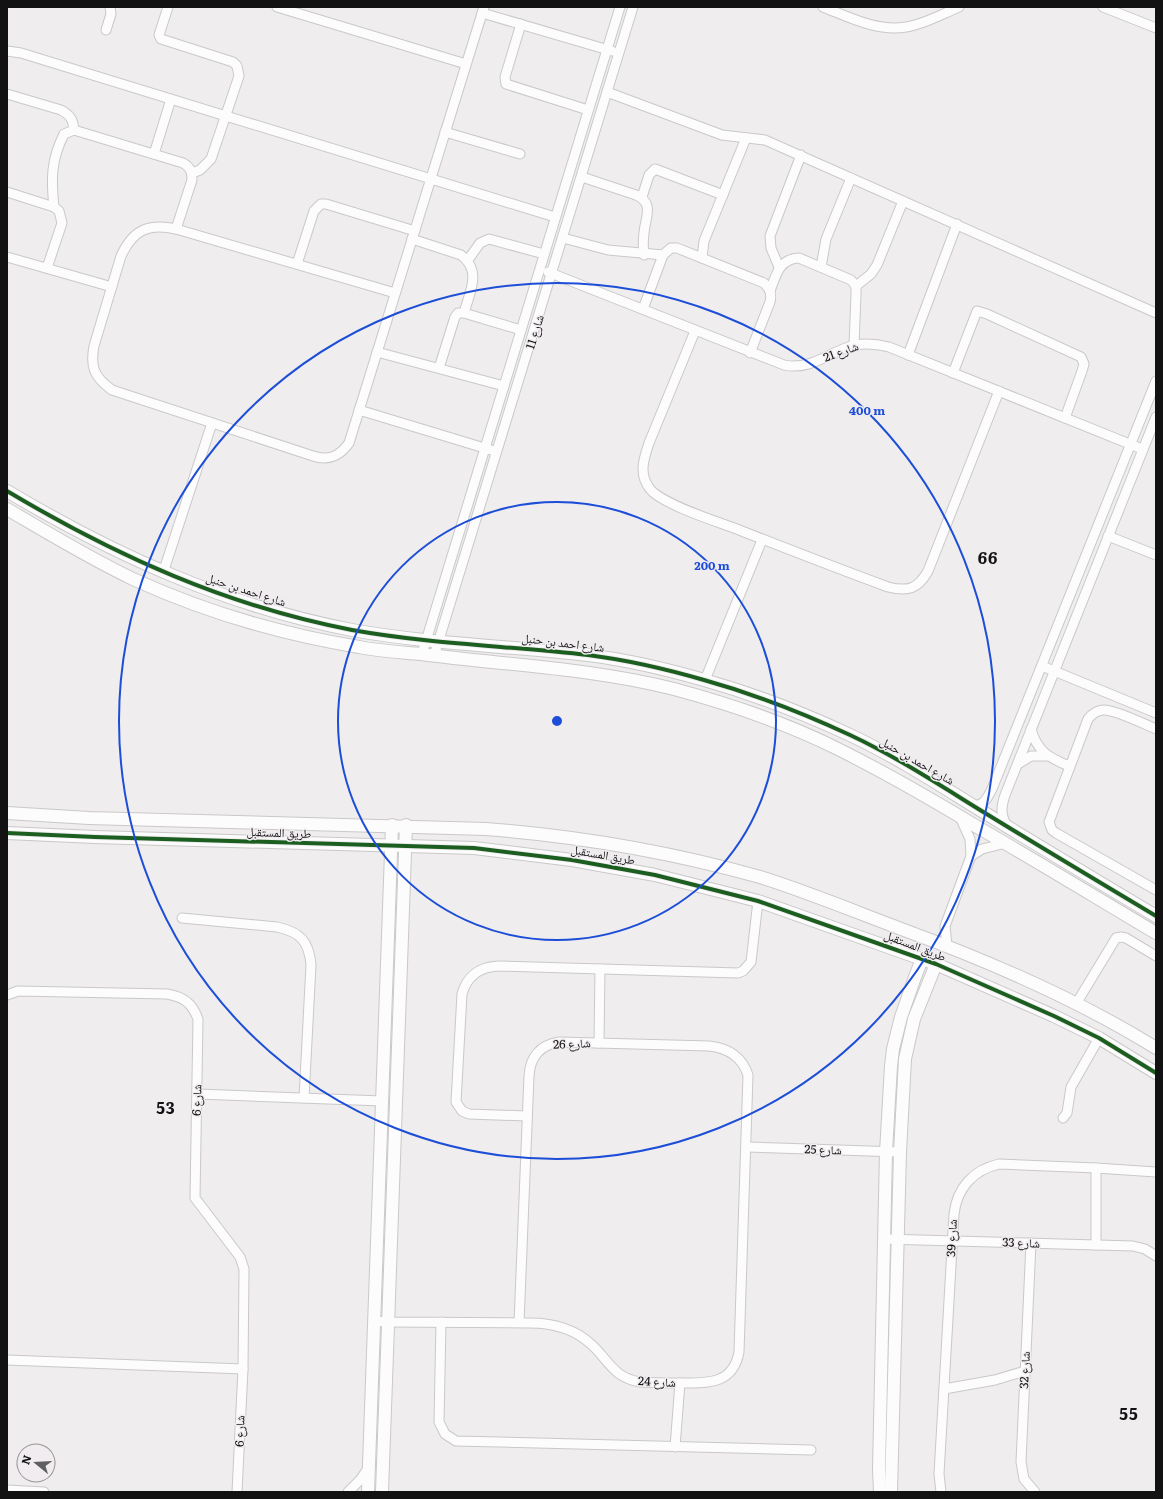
<svg xmlns="http://www.w3.org/2000/svg" width="1163" height="1499" font-family="Literata,'Noto Naskh Arabic',serif">
<style>
.lines{fill:none;stroke-linecap:round;stroke-linejoin:round}
.street-casing{stroke:#cac8c9;stroke-width:11}
.secondary-casing{stroke:#cac8c9;stroke-width:14}
.street{stroke:#fdfcfc;stroke-width:9}
.secondary{stroke:#fdfcfc;stroke-width:12}
.cycleway-casing{stroke:#f0ecef;stroke-width:6}
.cycleway{stroke:#1b5e20;stroke-width:4}
.ring{fill:none;stroke:#1d4ed8;stroke-width:2}
.labels{text-anchor:middle;stroke-width:3;stroke-linejoin:round;paint-order:stroke}
.street-label{font-size:12px;fill:#131213;stroke:#f0ecef}
.district-label{font-size:16px;font-weight:bold;letter-spacing:1px;fill:#131213;stroke:#f0ecef}
.centre{fill:#1d4ed8;stroke:#f0ecef;stroke-width:2}
.ring-label{font-size:12px;text-anchor:middle;font-weight:bold;fill:#1d4ed8;stroke:#f0ecef;stroke-width:3;stroke-linejoin:round;paint-order:stroke}
</style>
<rect width="100%" height="100%" fill="#efedee"/>
<g class="lines">
<!-- street casing -->
<g class="street-casing">
<g id="street">
<path d="M168,7L159,35L161,39L233,62L237,66L239,76L211,159L200,170L192,173"/>
<path d="M277,7L466,64"/>
<path d="M823,7C849,17 877,32 906,27C925,24 942,14 959,7"/>
<path d="M1103,7L1156,28"/>
<path d="M482,13L612,51"/>
<path d="M521,24L505,77L506,84L588,110"/>
<path d="M106,30L111,14L110,7"/>
<path d="M7,51L21,53L555,217"/>
<path d="M607,92L722,135L765,140L1156,313"/>
<path d="M7,94L61,110C70,115 73,119 74,130"/>
<path d="M445,132L520,154"/>
<path d="M154,154L171,99"/>
<path d="M582,177L636,195C655,203 645,218 644,233C643,240 643,247 644,255"/>
<path d="M7,192L54,207L59,211L62,223L47,268"/>
<path d="M642,197L649,175L655,169L723,195"/>
<path d="M54,207C51,179 51,160 64,134L74,130L183,163C190,167 192,171 192,180L176,229"/>
<path d="M563,238L608,250L663,255"/>
<path d="M412,239L461,255C482,271 470,291 464,313"/>
<path d="M7,257L112,287"/>
<path d="M702,258L704,241L746,138"/>
<path d="M468,260L480,243L489,239L544,254"/>
<path d="M297,264L314,211L321,204H326L415,231"/>
<path d="M779,267L771,248L770,236L801,155"/>
<path d="M821,267L826,239L851,178"/>
<path d="M548,272L784,365C811,371 830,351 855,345C867,343 877,344 889,347L1142,449"/>
<path d="M856,286L871,274L877,265L903,201"/>
<path d="M770,291C776,275 779,259 799,258L851,280L856,286V295L854,345"/>
<path d="M395,293L176,229C148,223 133,230 121,256L94,346C90,367 94,377 112,390L313,456C328,461 339,457 349,443L484,7"/>
<path d="M643,309L663,255L671,248H677L764,283C770,289 772,294 770,302L750,353"/>
<path d="M695,331L649,443C644,458 638,474 650,489C662,504 715,521 734,528C785,548 836,568 888,587C908,592 918,589 928,571L999,391"/>
<path d="M377,352L504,386"/>
<path d="M908,355L957,224"/>
<path d="M439,368L455,317L458,313H464L521,330"/>
<path d="M953,373L977,311L987,314L1081,357L1084,364L1082,371L1065,418"/>
<path d="M359,410L491,450"/>
<path d="M1108,536L1156,555"/>
<path d="M163,573L212,423"/>
<path d="M422,654L620,7"/>
<path d="M434,656L633,7"/>
<path d="M1042,666L1156,713"/>
<path d="M705,680L762,540"/>
<path d="M1031,729C1037,752 1050,758 1069,766"/>
<path d="M1156,729C1144,724 1116,710 1104,710C1097,710 1092,714 1088,719L1049,822L1052,830L1056,833L1156,890"/>
<path d="M1018,764L1031,756H1047"/>
<path d="M973,806C985,805 987,798 992,789L1156,381"/>
<path d="M1008,827C1000,816 1001,807 1005,795L1156,417"/>
<path d="M971,856L982,849L1006,843"/>
<path d="M182,918L277,927C300,932 309,941 311,965L304,1098"/>
<path d="M947,946L945,926L971,856L970,839L960,817"/>
<path d="M7,995L18,991L167,994C184,997 192,1003 198,1019L195,1198L240,1257L244,1269L243,1369L237,1492"/>
<path d="M1076,1004L1116,938L1121,937L1126,938L1156,956"/>
<path d="M599,1043L600,969"/>
<path d="M198,1094L382,1101"/>
<path d="M527,1116L469,1114L462,1111L456,1102L462,994C467,976 480,967 498,966L738,973L743,971L751,962L758,901"/>
<path d="M1063,1118L1067,1113L1071,1087L1099,1038"/>
<path d="M746,1147L900,1152"/>
<path d="M1096,1168V1245"/>
<path d="M884,1239L1133,1246L1145,1249L1156,1256"/>
<path d="M1031,1243L1021,1462L1024,1479L1035,1492"/>
<path d="M374,1321L388,1322L530,1323C554,1323 575,1329 592,1345C610,1362 613,1377 640,1382C653,1383 667,1383 680,1383C707,1383 733,1385 739,1352L748,1075C742,1057 728,1048 709,1046L559,1042C540,1045 530,1057 529,1076L519,1323"/>
<path d="M441,1322L439,1422L445,1434L456,1441L811,1450"/>
<path d="M7,1360L243,1369"/>
<path d="M944,1389L995,1380L1025,1371"/>
<path d="M675,1447L680,1383"/>
<path d="M7,1490L44,1492"/>
<path d="M348,1492L360,1480L369,1467"/>
<path d="M941,1492L939,1474L954,1214C957,1188 973,1170 999,1164L1096,1168L1156,1172"/>
</g>
</g>
<!-- secondary casing -->
<g class="secondary-casing">
<g id="secondary">
<path d="M7,491C116,556 227,606 352,630C430,644 510,646 588,655C627,660 666,669 704,680C754,694 803,713 850,735C897,757 941,786 985,813C1042,848 1099,882 1156,916"/>
<path d="M7,509C48,533 89,558 133,579C205,612 280,634 359,647C379,651 400,652 421,654C505,665 591,668 674,689C730,704 786,723 838,749C886,773 933,800 979,828C1038,862 1097,898 1156,933"/>
<path d="M7,813L89,818L486,829C577,836 671,852 760,877C808,892 856,912 904,930C991,962 1077,999 1156,1048"/>
<path d="M7,833L95,837L474,848L572,860L655,875L758,901L936,964L1054,1016L1099,1038L1156,1073"/>
<path d="M368,1492L392,825"/>
<path d="M382,1492L406,825"/>
<path d="M880,1492L879,1469L886,1152L891,1066L893,1049L901,1017L915,977L922,959"/>
<path d="M891,1492L900,1152L905,1059L914,1019L936,964"/>
</g>
</g>
<!-- street -->
<use href="#street" class="street"/>
<!-- secondary -->
<use href="#secondary" class="secondary"/>
<!-- cycleway casing -->
<g class="cycleway-casing">
<g id="cycleway">
<path d="M7,491C116,556 227,606 352,630C430,644 510,646 588,655C627,660 666,669 704,680C754,694 803,713 850,735C897,757 941,786 985,813C1042,848 1099,882 1156,916"/>
<path d="M7,833L95,837L474,848L572,860L655,875L758,901L936,964L1054,1016L1099,1038L1156,1073"/>
</g>
</g>
<!-- cycleway -->
<use href="#cycleway" class="cycleway"/>
</g>
<!-- distance rings -->
<g class="ring">
<circle cx="557" cy="721" r="219"/>
<circle cx="557" cy="721" r="438"/>
</g>
<g class="labels">
<!-- street labels -->
<g class="street-label">
<text transform="translate(535 332) rotate(-73)" y="4">شارع 11</text>
<text transform="translate(841 352) rotate(-20)" y="4">شارع 21</text>
<text transform="translate(246 590) rotate(18)" y="4">شارع احمد بن حنبل</text>
<text transform="translate(563 643) rotate(7)" y="4">شارع احمد بن حنبل</text>
<text transform="translate(917 761) rotate(30)" y="4">شارع احمد بن حنبل</text>
<text transform="translate(279 833) rotate(2)" y="4">طريق المستقبل</text>
<text transform="translate(603 855) rotate(10)" y="4">طريق المستقبل</text>
<text transform="translate(915 946) rotate(21)" y="4">طريق المستقبل</text>
<text transform="translate(572 1044) rotate(-2)" y="4">شارع 26</text>
<text transform="translate(197 1100) rotate(-88)" y="4">شارع 6</text>
<text transform="translate(823 1150) rotate(2)" y="4">شارع 25</text>
<text transform="translate(952 1238) rotate(-87)" y="4">شارع 39</text>
<text transform="translate(1021 1243) rotate(2)" y="4">شارع 33</text>
<text transform="translate(1025 1370) rotate(-87)" y="4">شارع 32</text>
<text transform="translate(657 1382) rotate(3)" y="4">شارع 24</text>
<text transform="translate(240 1431) rotate(-88)" y="4">شارع 6</text>
</g>
<!-- district labels -->
<g class="district-label">
<text x="988" y="564">66</text>
<text x="166" y="1114">53</text>
<text x="1129" y="1420">55</text>
</g>
</g>
<circle cx="557" cy="721" r="6" class="centre"/>
<g class="ring-label">
<text x="867" y="415">400 m</text>
<text x="712" y="570">200 m</text>
</g>
<!-- border -->
<rect width="1163" height="1499" fill="none" stroke="#131213" stroke-width="16"/>
<!-- north arrow -->
<g transform="translate(36 1463) rotate(288)"><circle r="19" fill="#f0ecef" stroke="#989597"/>
<path d="M0-3L7 15L0 10L-7 15Z" fill="#605f60"/>
<text y="-6" font-size="11" font-weight="bold" text-anchor="middle" fill="#131213">N</text>
</g>
</svg>
